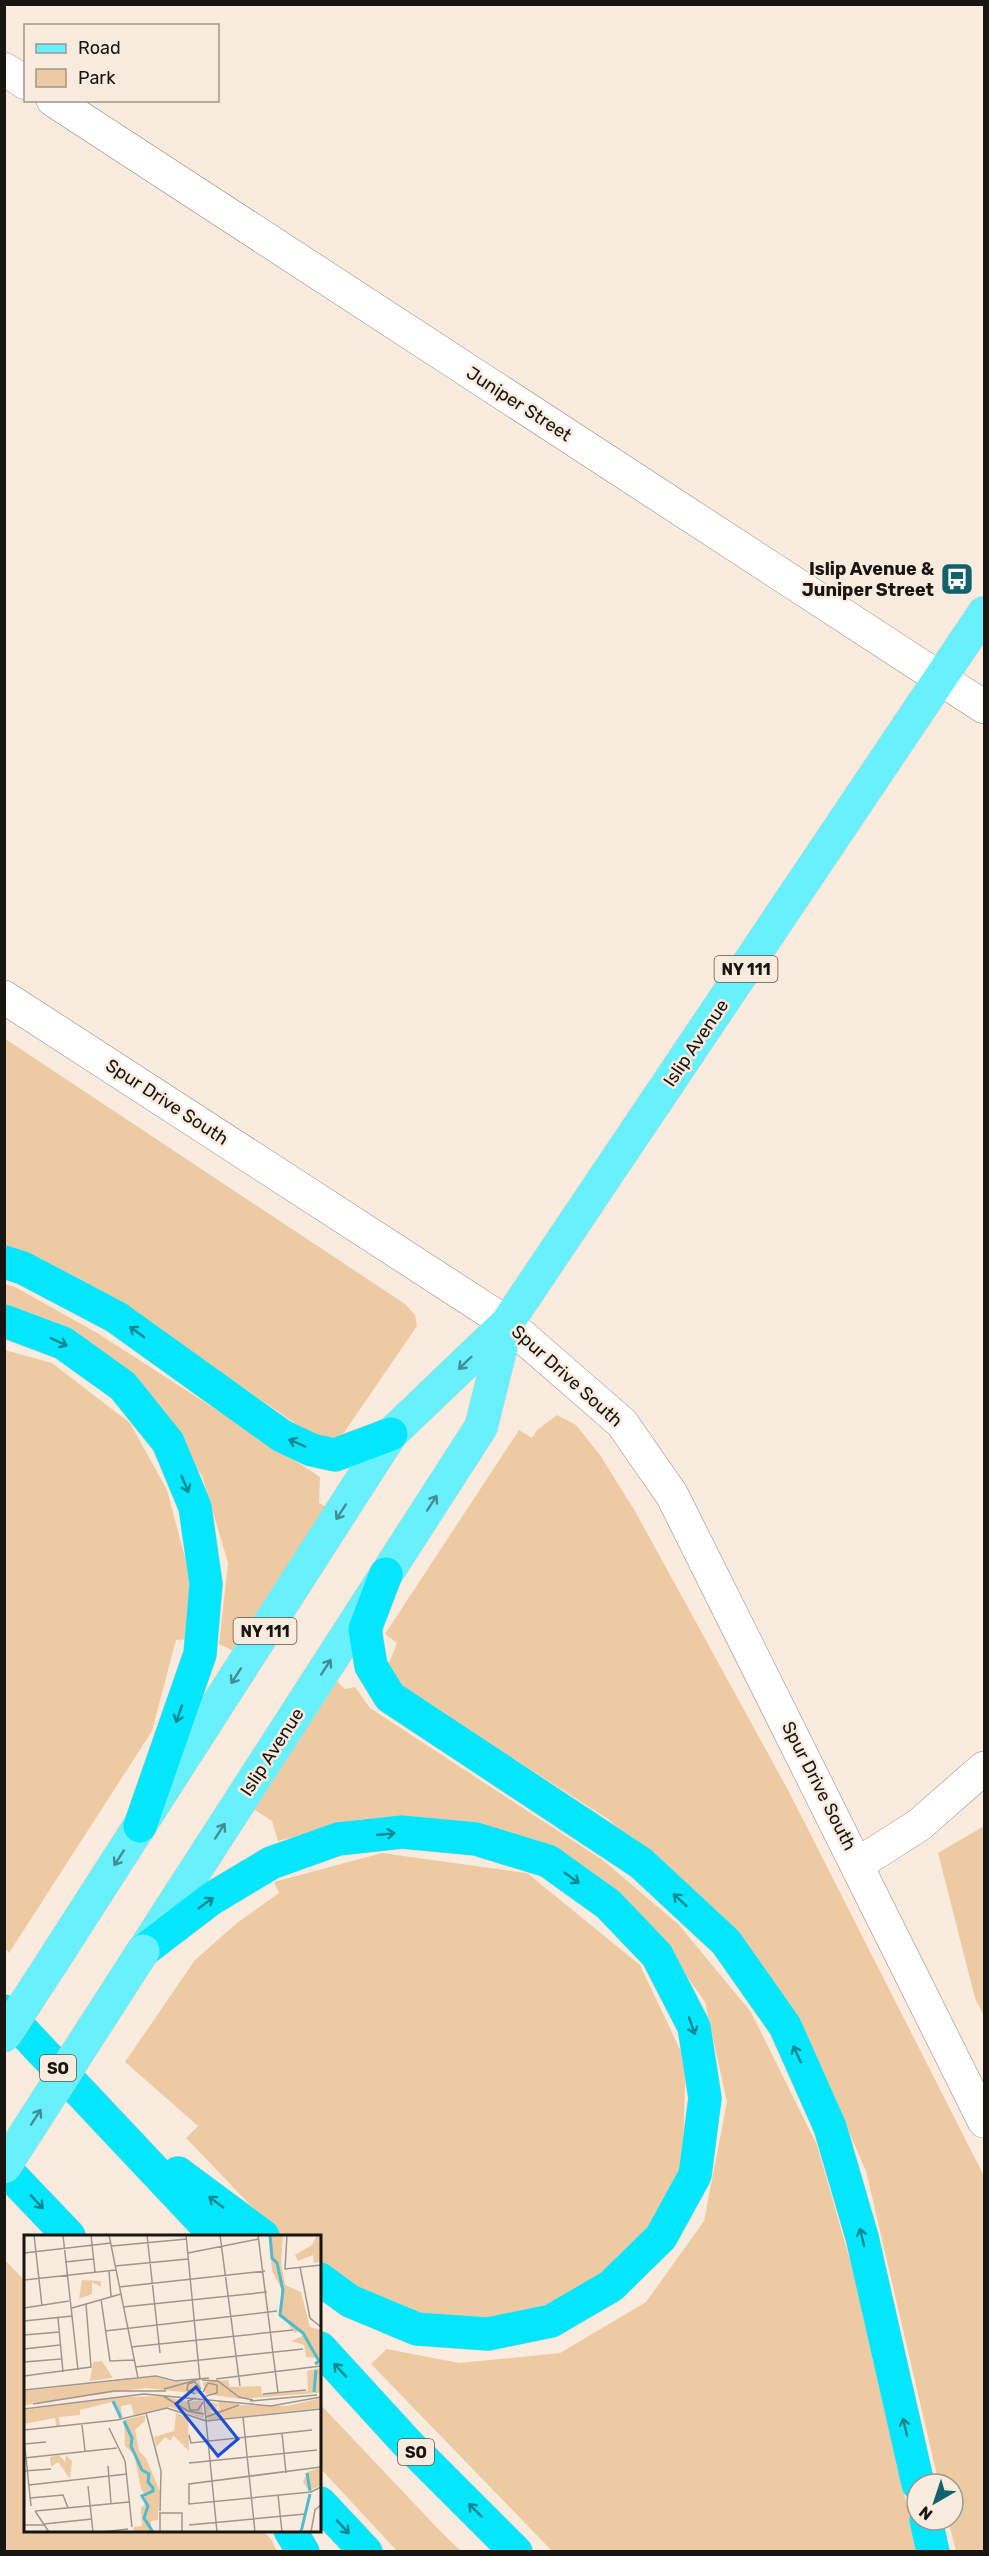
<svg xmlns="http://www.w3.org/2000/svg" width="989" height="2556" font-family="Rubik,sans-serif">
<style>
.green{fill:#eecaa3}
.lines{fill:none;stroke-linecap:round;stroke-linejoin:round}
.minor-casing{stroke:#92867a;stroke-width:34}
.tertiary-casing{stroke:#92867a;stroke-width:34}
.primary-casing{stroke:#d1d0cf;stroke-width:34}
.motorway-casing{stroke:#d1d0cf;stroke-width:34}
.minor{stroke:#fff;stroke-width:33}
.tertiary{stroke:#fff;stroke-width:33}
.primary{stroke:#68f0fd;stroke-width:33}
.motorway{stroke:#03e6fc;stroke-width:33}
.primary-bridge-casing{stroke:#d1d0cf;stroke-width:34;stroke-linecap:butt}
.primary-bridge{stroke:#68f0fd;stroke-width:33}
.oneway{stroke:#0d8892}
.oneway2{stroke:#448d93}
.labels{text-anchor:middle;stroke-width:5;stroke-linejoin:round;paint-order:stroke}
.shield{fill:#f9ecdf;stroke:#5c564f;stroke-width:1.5}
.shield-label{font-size:16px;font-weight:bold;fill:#191511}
.street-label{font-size:18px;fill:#191511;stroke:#f9ecdf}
.poi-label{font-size:18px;font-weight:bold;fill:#191511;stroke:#f9ecdf;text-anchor:end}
.inset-river{fill:none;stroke:#4ebcca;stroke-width:3}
.inset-road{fill:none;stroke:#9f968d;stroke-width:1.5}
.view{fill:#1d4ed8;fill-opacity:0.15;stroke:#1d4ed8;stroke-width:3}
.inset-edge{fill:none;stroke:#191511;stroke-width:3}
</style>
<rect width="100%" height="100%" fill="#f9ecdf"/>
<!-- green -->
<g class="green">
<path d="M4,1038L405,1304L415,1315L417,1326L339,1440L311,1434L174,1340L5,1247Z"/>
<path d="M4,1284L15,1287L99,1334L320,1477L319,1503L329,1508L238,1653L219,1644L228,1563L203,1478L164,1409L94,1346L5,1310Z"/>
<path d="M5,1350L52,1363L130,1423L167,1490L189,1573L192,1639L176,1640L152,1731L9,1953L5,1948Z"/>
<path d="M557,1415L576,1425L600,1455L635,1511L788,1790L984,2176V2551H956L948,2520H953V2484H939L866,2171L806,2034L721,1920L608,1819L394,1682L386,1671L397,1643L385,1634L519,1430L532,1438L537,1430Z"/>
<path d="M335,1679L345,1689L355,1687L370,1708L604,1861L679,1925L751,2012L817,2145L860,2296L917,2551H552L371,2364L387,2349L459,2363L560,2353L646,2302L704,2221L727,2102L705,2002L647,1920L571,1861L470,1822L360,1819L278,1841L272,1821L252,1808Z"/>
<path d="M984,1826V2016L975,1998L938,1853Z"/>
<path d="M382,1853L527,1873L640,1965L686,2062L682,2172L636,2251L559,2309L460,2326L368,2301L320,2268V2236H280L186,2138L198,2126L125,2062L195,1960L237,1923L279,1893L274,1882Z"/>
<path d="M4,2259L25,2281L26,2530L263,2531L271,2539L277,2551H5Z"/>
<path d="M320,2404L442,2533L461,2551H397L320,2468Z"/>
</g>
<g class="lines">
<!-- minor casing -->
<g class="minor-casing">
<g id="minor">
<path d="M4,69L26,83"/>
<path d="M53,100L984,707"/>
<path d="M858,1864L919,1825L984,1768"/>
</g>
</g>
<!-- tertiary casing -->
<g class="tertiary-casing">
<path id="tertiary" d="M4,997L507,1323L622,1423L672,1495L984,2121"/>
</g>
<!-- primary casing -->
<g class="primary-casing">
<g id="primary">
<path d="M146,1947L481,1427L507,1323"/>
<path d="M51,1964L391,1434L507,1323L984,613"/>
</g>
</g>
<!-- motorway casing -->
<g class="motorway-casing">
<g id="motorway">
<path d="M4,1262L23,1268L116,1317L282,1436L312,1450L335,1455L391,1434"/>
<path d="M4,1321L63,1343L123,1386L168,1442L195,1507L206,1584L200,1654L140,1826"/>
<path d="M386,1574L365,1629L371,1666L390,1697L641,1863L726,1942L785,2026L830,2127L862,2237L918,2484"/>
<path d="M143,1951L211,1899L271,1863L338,1839L402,1832L476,1839L548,1861L608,1904L657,1955L694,2027L705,2098L695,2175L661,2237L611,2286L551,2321L488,2334L417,2329L350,2301L320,2279"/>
<path d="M4,2011L216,2236"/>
<path d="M4,2168L69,2236"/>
<path d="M178,2173L263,2236"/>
<path d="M320,2348L406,2442L516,2552"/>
<path d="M320,2503L366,2552"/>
<path d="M926,2520L933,2552"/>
<path d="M290,2530L303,2552"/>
</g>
</g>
<!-- minor -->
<use href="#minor" class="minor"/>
<!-- tertiary -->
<use href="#tertiary" class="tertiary"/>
<!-- primary -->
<use href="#primary" class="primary"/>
<!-- motorway -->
<use href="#motorway" class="motorway"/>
<!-- primary-bridge casing -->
<g class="primary-bridge-casing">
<g id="primary-bridge">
<path d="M4,2036L51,1964"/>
<path d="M4,2167L143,1951"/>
</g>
</g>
<!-- primary-bridge -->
<use href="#primary-bridge" class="primary-bridge"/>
</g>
<!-- one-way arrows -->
<defs><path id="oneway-shaft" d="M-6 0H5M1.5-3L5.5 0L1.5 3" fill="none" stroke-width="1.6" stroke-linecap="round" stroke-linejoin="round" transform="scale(1.5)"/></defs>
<g class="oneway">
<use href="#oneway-shaft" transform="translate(137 1332) rotate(-144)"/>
<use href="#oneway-shaft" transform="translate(59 1342) rotate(25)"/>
<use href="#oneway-shaft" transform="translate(297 1443) rotate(-156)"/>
<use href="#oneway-shaft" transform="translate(185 1484) rotate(67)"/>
<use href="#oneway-shaft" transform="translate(179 1714) rotate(109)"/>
<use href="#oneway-shaft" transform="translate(386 1834) rotate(-6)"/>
<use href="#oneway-shaft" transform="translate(572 1878) rotate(36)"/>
<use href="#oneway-shaft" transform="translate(680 1900) rotate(-137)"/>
<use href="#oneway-shaft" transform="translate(206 1903) rotate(-36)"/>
<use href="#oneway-shaft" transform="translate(692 2026) rotate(71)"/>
<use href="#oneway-shaft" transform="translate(797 2054) rotate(-115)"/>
<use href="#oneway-shaft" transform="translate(37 2202) rotate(47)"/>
<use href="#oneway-shaft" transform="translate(216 2202) rotate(-143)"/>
<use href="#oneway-shaft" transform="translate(862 2237) rotate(-104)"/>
<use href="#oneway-shaft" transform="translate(340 2370) rotate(-133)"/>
<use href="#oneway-shaft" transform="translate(905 2427) rotate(-103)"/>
<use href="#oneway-shaft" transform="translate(475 2510) rotate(-135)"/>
<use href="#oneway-shaft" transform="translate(343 2527) rotate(47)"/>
</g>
<g class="oneway2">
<use href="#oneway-shaft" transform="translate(465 1363) rotate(136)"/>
<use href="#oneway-shaft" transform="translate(432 1503) rotate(-57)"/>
<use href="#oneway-shaft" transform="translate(341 1512) rotate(123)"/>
<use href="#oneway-shaft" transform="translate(326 1667) rotate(-57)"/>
<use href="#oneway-shaft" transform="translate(236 1676) rotate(123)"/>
<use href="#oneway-shaft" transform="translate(220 1831) rotate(-57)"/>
<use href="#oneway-shaft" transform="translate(119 1858) rotate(123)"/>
<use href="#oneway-shaft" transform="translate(36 2117) rotate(-57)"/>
</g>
<!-- icons -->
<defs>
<g id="bus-square" transform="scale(1.725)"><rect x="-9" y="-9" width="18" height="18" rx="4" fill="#13616a" stroke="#f9ecdf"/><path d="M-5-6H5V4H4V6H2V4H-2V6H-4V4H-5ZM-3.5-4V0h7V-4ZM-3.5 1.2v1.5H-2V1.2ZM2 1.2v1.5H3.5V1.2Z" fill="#fff"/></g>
</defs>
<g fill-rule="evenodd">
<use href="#bus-square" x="957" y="579"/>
</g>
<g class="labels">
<!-- shield labels -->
<g class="shield">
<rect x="714.5" y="956" width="63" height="26" rx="4.5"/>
<rect x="233.5" y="1618" width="63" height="26" rx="4.5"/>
<rect x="40" y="2055" width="36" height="26" rx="4.5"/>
<rect x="398" y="2439" width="36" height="26" rx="4.5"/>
</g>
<g class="shield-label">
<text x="746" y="975">NY 111</text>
<text x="265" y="1637">NY 111</text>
<text x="58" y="2074">SO</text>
<text x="416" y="2458">SO</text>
</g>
<!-- street labels -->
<g class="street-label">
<text transform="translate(519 404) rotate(33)" y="6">Juniper Street</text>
<text transform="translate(696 1043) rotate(-56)" y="6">Islip Avenue</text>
<text transform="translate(167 1102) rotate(33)" y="6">Spur Drive South</text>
<text transform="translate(567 1376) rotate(42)" y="6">Spur Drive South</text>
<text transform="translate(272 1752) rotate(-57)" y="6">Islip Avenue</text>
<text transform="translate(819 1786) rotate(63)" y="6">Spur Drive South</text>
</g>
<!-- poi labels -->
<g class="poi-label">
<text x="934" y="575">Islip Avenue &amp;<tspan x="934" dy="21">Juniper Street</tspan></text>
</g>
</g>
<!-- overview -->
<g transform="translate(24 2235)">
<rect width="297" height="297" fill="#f9ecdf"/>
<path d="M245,0H259L257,28L261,50L277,57L286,92L297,95V130H292L294,123L282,122L280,110L267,106L281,100L277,96L271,98L257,80V53L248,36ZM293,0H297V27L290,28L289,20L274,26L271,20L288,10ZM58,45L77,46V52L68,47V59L55,64ZM78,126L89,143L66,146L69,127ZM297,133V157L293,158L217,164L181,159L179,147L204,145L206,152L237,151L238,159L284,156L283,136ZM131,142L150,147L176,146L177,159L121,153L0,170V156ZM140,161L164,167L177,165L180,184L146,172L110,180L107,169L97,171L98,183L88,167L56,175V180L35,182L36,191H32L31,183L0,189V175L99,162ZM297,163V173L184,185L182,175L181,165L194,169L192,177L183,175L190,179L195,175L194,166L215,169L202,174L216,170L263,171ZM152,178L164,182L165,216L149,200L147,206L141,202L132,212L130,202L150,196ZM121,180V186L111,195L115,216L122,223L136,257L134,280V285L127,286V297H109L110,292L118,291L117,273L121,269V259L117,254L110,219L101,211L100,185ZM35,220L41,227L42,220L48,226L46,244L34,227L27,232L26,222ZM297,233V250L285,256L279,247L283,237Z" fill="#eecaa3"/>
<path class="inset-river" d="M246,0L248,23L253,28L259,55L256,80L279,98L295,126L291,129M290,157L292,135M89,166L97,183M100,186L108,203L107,211L118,235L125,239L124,247L129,253V256L118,261L124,271L120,283L129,297M283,238L286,256M277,297L286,259"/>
<path class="inset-road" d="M10,0L18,71M39,0L54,135M67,0L71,37M85,0L114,143M123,0L136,118M162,0L176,145M196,0L216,151M234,0L254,158M263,0L261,34L297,30M88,11L163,4M0,18L87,8M164,18L235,4M41,27L69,24M91,31L164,24M276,32L286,83L297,92M85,36L87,61M0,45L92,35M95,52L241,36M77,64L86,126L110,125M99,72L243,57M0,73L45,66M48,73L97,59M34,83L39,137M0,86L48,81M81,96L253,76M0,100L35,97M107,112L269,95M0,114L36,110M0,127L37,124M111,132L279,114M0,141L67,132L62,69M192,144L297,131M178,145L194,146L215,162L229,165M140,154L176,144M0,155L132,141L151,146L185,143M179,157L184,148L193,150V158L182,161M171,159L163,155L164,149L171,147L177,154M239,159L282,155M139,161L164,176L180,179M172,163L164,166L166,175H174L179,167M180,165L193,297M226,166L293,160M9,169L90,156H142M0,174L120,159L247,171L297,162M122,178L137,236L136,276M182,182L215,170M219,182L231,297M58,190L61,216M85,193L101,226L108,292M0,195L93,185L143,173L182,186L297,174M258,198L262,238M165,200L167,208L288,195M0,203L7,271M0,209L22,207M0,223L93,213M165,228L293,215M84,231L87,268M297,232L165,249V269L287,257L297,252M0,236L27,234M5,250L103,239M64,251L69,297M254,260L258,297M6,263L39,260L44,273M11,276L105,267M11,276L25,297M20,289L68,284M0,290H21M165,290L281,279M78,297L104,294M136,297V278H158V297M287,297L291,275L297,270"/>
<path class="view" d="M172,152L214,204L194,221L152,169Z"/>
<rect width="297" height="297" class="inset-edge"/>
</g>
<!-- border -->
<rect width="989" height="2556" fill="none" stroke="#191511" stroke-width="12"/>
<!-- legend -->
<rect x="24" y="24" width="195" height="78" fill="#f9ecdf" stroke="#9f968d" stroke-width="1.5"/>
<rect x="36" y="44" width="30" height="9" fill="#68f0fd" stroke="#9f968d" stroke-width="1.5"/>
<text x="78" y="54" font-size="18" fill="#191511">Road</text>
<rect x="36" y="69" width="30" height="18" fill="#eecaa3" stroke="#9f968d" stroke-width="1.5"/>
<text x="78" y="84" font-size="18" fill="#191511">Park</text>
<!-- north arrow -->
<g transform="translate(935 2502) rotate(219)"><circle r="28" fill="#f9ecdf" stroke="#9f968d" stroke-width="1.5"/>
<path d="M0-4.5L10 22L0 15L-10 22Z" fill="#13616a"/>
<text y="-9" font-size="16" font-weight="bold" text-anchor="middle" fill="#191511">N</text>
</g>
</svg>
